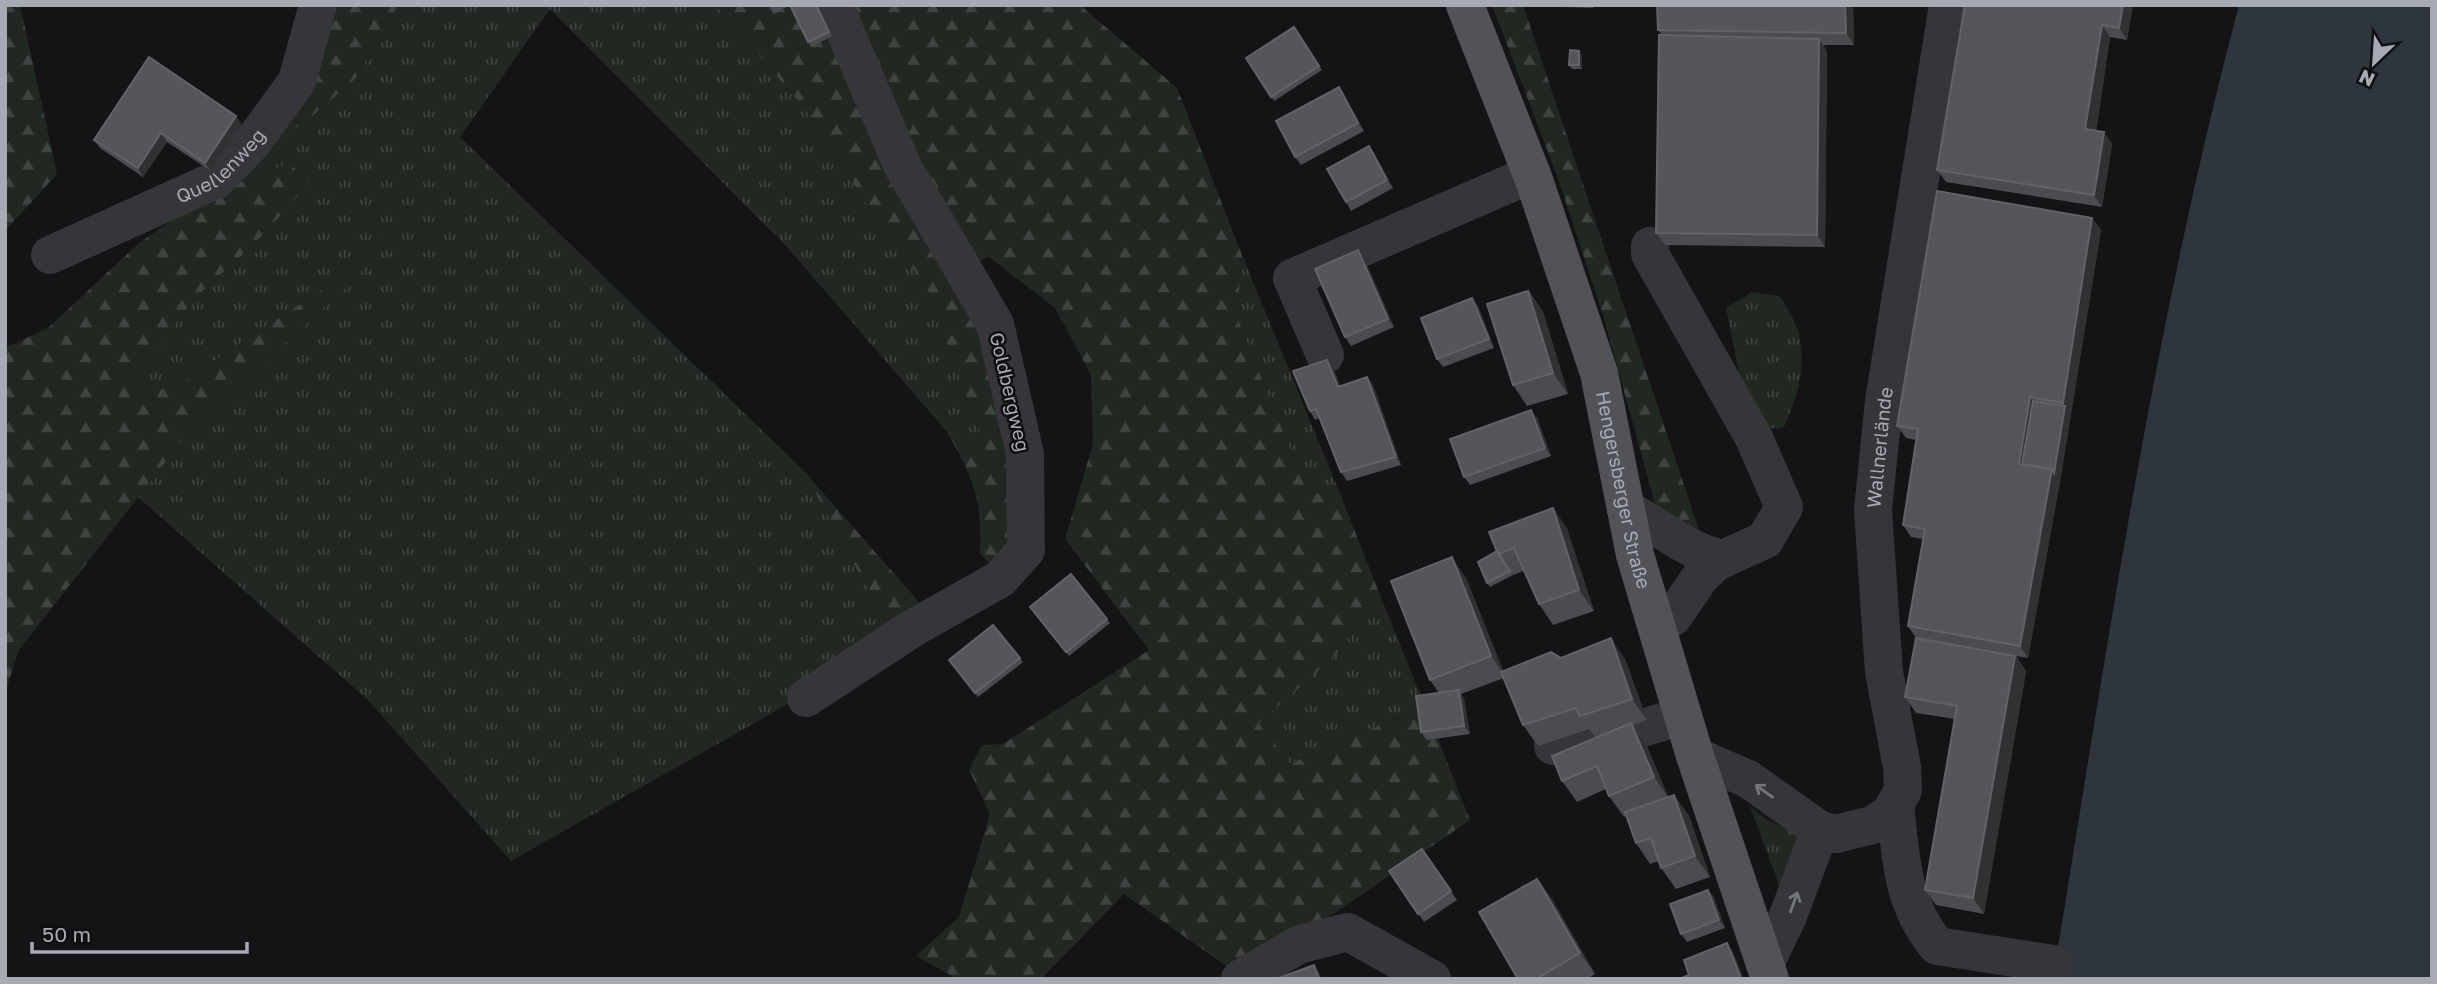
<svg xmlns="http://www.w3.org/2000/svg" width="2437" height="984" font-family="'Golos Text',sans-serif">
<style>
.grass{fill:url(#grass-tufts)}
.forest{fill:url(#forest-firs)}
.water{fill:#2f353d}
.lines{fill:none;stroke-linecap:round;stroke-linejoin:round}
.minor{stroke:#36363a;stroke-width:38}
.major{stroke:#525259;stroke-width:38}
.wall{fill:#4b4b50}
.shaded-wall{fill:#313134}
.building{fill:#55555a;stroke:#626368;stroke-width:2}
.oneway{stroke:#74767d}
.labels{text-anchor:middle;stroke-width:5;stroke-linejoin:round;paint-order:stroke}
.street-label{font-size:19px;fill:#a7aab4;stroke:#0f0f10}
</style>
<defs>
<pattern id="grass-tufts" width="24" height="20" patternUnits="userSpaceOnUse" patternTransform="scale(1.75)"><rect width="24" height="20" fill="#212822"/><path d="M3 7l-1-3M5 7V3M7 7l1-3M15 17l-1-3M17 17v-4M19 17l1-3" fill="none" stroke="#3e4440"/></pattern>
<pattern id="forest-firs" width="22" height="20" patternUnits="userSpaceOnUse" patternTransform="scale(1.75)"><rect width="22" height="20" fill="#212822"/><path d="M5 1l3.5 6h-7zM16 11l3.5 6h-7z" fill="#3e4440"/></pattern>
</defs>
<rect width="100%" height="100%" fill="#141416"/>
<!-- grass -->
<g class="grass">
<path d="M398,5H715L813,118L866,203L927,288L983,440L985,455L952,423L947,432L788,248L550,9L460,137L803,470L889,628L804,695L511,861L368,700L138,497L192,428L356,278L388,233L334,282L171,389H124L195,298L253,245L193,206L355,79Z"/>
<path d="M1242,255L1341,496L1307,492L1237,317Z"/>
<path d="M1752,292L1779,296C1812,337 1805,381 1784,427L1770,429L1742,387L1726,308Z"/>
<path d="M1380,595L1425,706L1288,764L1259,722L1336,655Z"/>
<path d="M1750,806L1764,818L1803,836L1779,885Z"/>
</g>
<!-- forest -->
<g class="forest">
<path d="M5,5H20L57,174L5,231Z"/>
<path d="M330,5H398L355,79L306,121L255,155Z"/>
<path d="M715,5H1080L1177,88L1242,255L1237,317L1307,492L1341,496L1380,595L1336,655L1259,723L1289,764L1425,706L1470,820L1242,977L1124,894L1041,979H958L916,956L959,917L990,814L969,770L982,745L1003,744L1149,650L1065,539L1093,444L1091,375L1055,308L989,257L960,269L991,325L1025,549L999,575L980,553C982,499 974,479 947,432L952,423L984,454L983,440L927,288L866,203L813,118Z"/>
<path d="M1492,5H1523L1702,539L1656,507L1603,315L1559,181Z"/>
<path d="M290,163L309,184L253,245L195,298L125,389H171L334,282L391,229L356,278L192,428L19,650L5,693V348L48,328L139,243L193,206L260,173Z"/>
<path d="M803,470L919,602L889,628Z"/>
</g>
<!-- water -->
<path class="water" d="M2239,5H2432V979H2053C2106,653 2154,325 2239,5Z"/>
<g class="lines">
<!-- minor -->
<g class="minor">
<path d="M1650,246V254L1754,438L1784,507L1765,540L1716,562L1701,576L1673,617L1657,627"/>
<path id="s1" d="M50,255L216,180L252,143L297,81L318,5"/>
<path d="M1325,355L1292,278L1532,174"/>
<path d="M1626,509C1660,526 1685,551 1723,559"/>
<path d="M806,698L913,628L1000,579L1026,550L1025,454L995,324L903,167L834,5"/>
<path d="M1553,746L1582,737L1591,743L1683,716"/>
<path id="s2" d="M1695,756L1748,779L1820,830L1836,834L1872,825L1891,813L1903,790L1902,767L1884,672L1873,510L1884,401L1948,5"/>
<path d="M1895,804C1901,858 1901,902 1937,946L2054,964"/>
<path d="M1765,964L1788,916L1820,830"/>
<path d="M1240,979L1298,945L1348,932L1432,979"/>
</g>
<!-- major -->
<path class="major" id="s3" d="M1465,5L1534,180L1599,373L1635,555L1695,756L1770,979"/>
</g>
<!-- wall -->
<g class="wall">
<path d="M768,5H790L774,14Z"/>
<path d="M790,5H817L832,36L811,47Z"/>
<path d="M1564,5H1593V8L1565,7Z"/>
<path d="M1657,5H1853L1854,45H1823L1827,51L1825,247L1665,245L1656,233L1662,35L1658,30Z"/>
<path d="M1965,5H2133L2127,40L2110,37L2096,131L2112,144L2102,207L1946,182L1937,170Z"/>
<path d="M1294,27L1322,70L1274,101L1246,58Z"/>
<path d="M1582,55V69H1572L1569,65Z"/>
<path d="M1339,87L1344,95L1364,131L1301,165L1295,157Z"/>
<path d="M242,125L211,171L167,142L143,177L100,148L94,140Z"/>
<path d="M1369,146L1375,155L1393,188L1351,211L1346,202Z"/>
<path d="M2092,218L2101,230L2060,481L2028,658L2016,656L2026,671L1984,914L1936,905L1925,890L1955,719L1916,713L1905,697L1916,638L1908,626L1923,539L1911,537L1903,525L1916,440L1906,438L1897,426Z"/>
<path d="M1358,250L1364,258L1394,327L1351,346L1345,337Z"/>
<path d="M1529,291L1543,312L1568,394L1527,406L1513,385Z"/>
<path d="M1478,306L1494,348L1443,367L1437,359Z"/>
<path d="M1333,368L1340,386L1367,377L1373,385L1401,465L1347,481L1341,472L1320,418L1315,420L1310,411Z"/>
<path d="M1531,410L1537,418L1551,456L1470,485L1464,477Z"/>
<path d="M1553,508L1567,529L1594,611L1553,625L1539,604L1524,571L1513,575L1490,587L1487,583L1497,551Z"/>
<path d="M1071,574L1110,623L1069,656L1030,607Z"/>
<path d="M1466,578L1503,671L1561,658L1625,659L1647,720L1633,725L1646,744L1668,797L1674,795L1689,816L1710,877L1676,889L1661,868L1659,861L1650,864L1636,843L1626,816L1624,817L1609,796L1606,789L1577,802L1562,781L1609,732L1595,737L1589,729L1538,746L1523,725L1504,678L1461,694L1464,699L1470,734L1427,740L1421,732L1439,693L1430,680Z"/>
<path d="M993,625L1023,662L978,697L949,660Z"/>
<path d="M1422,849L1457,900L1424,922L1389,871Z"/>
<path d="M1537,879L1552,899L1595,974L1587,979H1518Z"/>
<path d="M1708,890L1714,898L1725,928L1687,942L1681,934Z"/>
</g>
<!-- shaded-wall -->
<g class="shaded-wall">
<path d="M1845,5H1853L1854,45L1846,33Z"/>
<path d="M2123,5H2133L2127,40L2119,28Z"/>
<path d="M2102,25L2110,37L2094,141L2085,129Z"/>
<path d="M1819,39L1827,51L1825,247L1817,235Z"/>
<path d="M1579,51L1582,55V69L1579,65Z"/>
<path d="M1339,87L1344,95L1364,131L1358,123Z"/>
<path d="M236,116L242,125L211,171L205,163Z"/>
<path d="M2104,132L2112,144L2102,207L2094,195Z"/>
<path d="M161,133L167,142L143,177L138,168Z"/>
<path d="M1369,146L1375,155L1393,188L1387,180Z"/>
<path d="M2092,218L2101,230L2060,481L2028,658L2020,646L2052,469L2065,406L2063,403Z"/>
<path d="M1358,250L1364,258L1394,327L1388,319Z"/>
<path d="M1528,291L1543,312L1568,394L1553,373Z"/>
<path d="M1472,298L1478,306L1494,348L1489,339Z"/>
<path d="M1327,360L1333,368L1344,395L1338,387Z"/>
<path d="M1367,377L1373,385L1401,465L1396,457Z"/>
<path d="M2030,397L2038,409L2029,469L2019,464Z"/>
<path d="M1531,410L1537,418L1551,456L1545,448Z"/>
<path d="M1553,508L1567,529L1594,611L1579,590Z"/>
<path d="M1452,557L1466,578L1506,677L1491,656Z"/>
<path d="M1611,638L1625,659L1647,720L1632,699Z"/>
<path d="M2015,656L2026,671L1984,914L1973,898Z"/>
<path d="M1459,690L1464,699L1470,734L1464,726Z"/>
<path d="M1631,723L1646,744L1669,798L1654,777Z"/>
<path d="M1674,795L1689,816L1710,877L1695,856Z"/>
<path d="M1537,879L1552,899L1595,974L1580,953Z"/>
<path d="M1708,890L1714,898L1725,928L1719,920Z"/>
<path d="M1727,943L1733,952L1744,979L1741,978Z"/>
<path d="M1314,965L1320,974L1321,979H1319Z"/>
</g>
<!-- building -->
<g class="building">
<path d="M790,5H816L829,32L808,42Z"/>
<path d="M1657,5H1845L1846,33L1658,30Z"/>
<path d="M1965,5H2123L2119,28L2102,25L2085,129L2104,132L2094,195L1937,170Z"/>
<path d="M1294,27L1319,66L1271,97L1246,58Z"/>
<path d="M1659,35L1819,39L1817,235L1656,233Z"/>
<path d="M1570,50L1579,51V65H1569Z"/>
<path d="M149,57L236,116L205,163L161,133L138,168L94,140Z"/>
<path d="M1339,87L1358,123L1295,157L1276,121Z"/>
<path d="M1369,146L1387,180L1346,202L1327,169Z"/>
<path d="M1937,191L2092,218L2063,403L2030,397L2019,464L2052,469L2020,646L1908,626L1925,529L1903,525L1918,429L1897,426Z"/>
<path d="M1358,250L1388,319L1345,337L1315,269Z"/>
<path d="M1528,291L1553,373L1513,385L1487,304Z"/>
<path d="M1472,298L1489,339L1437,359L1421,318Z"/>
<path d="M1327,360L1338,387L1367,377L1396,457L1341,472L1316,409L1310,411L1293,371Z"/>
<path d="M2033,401L2065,406L2054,473L2052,469L2022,464Z"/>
<path d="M1531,410L1545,448L1464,477L1450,439Z"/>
<path d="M1553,508L1579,590L1539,604L1514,548L1498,554L1489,532Z"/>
<path d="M1497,551L1510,571L1487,583L1478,562Z"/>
<path d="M1452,557L1491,656L1430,680L1391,581Z"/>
<path d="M1071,574L1107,619L1066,652L1030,607Z"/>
<path d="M993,625L1020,658L975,693L949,660Z"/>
<path d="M1611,638L1632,699L1580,716L1576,708L1523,725L1501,672L1551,652L1561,658Z"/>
<path d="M1916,638L2015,656L1973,898L1925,890L1957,706L1905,697Z"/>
<path d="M1459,690L1464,726L1421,732L1416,696Z"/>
<path d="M1631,723L1654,777L1609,796L1597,766L1562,781L1552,756Z"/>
<path d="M1674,795L1695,856L1661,868L1651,838L1636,843L1625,812Z"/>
<path d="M1422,849L1451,891L1418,914L1389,871Z"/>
<path d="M1537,879L1580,953L1536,979H1518L1479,912Z"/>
<path d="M1708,890L1719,920L1681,934L1670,904Z"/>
<path d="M1727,943L1741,978L1679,979L1689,975L1684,960Z"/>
<path d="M1314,965L1319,979H1276Z"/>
</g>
<!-- one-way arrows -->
<defs><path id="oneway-shaft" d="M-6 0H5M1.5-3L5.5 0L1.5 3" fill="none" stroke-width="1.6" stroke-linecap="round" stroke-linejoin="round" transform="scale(1.75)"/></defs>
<g class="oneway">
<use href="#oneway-shaft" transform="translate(1764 791) rotate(-145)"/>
<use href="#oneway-shaft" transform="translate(1794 902) rotate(-70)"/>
</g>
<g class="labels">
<!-- street labels -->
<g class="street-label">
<text dy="7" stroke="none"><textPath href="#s1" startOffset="194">Quellenweg</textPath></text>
<text transform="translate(1010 392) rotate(77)" y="7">Goldbergweg</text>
<text dy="7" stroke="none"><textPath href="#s2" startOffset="593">Wallnerlände</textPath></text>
<text dy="7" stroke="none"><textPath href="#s3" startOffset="511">Hengersberger Straße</textPath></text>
</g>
</g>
<!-- border -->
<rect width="2437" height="984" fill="none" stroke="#a7aab4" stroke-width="14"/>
<!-- north arrow -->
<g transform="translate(2374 63) rotate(205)" stroke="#0f0f10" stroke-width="5" paint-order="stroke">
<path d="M0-5L12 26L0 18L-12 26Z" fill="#a7aab4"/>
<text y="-10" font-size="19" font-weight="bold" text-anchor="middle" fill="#a7aab4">N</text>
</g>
<!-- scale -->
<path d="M32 942v10h215v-10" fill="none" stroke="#a7aab4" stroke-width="3.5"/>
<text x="42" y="942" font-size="21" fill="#a7aab4" stroke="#0f0f10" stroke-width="5" paint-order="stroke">50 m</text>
</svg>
